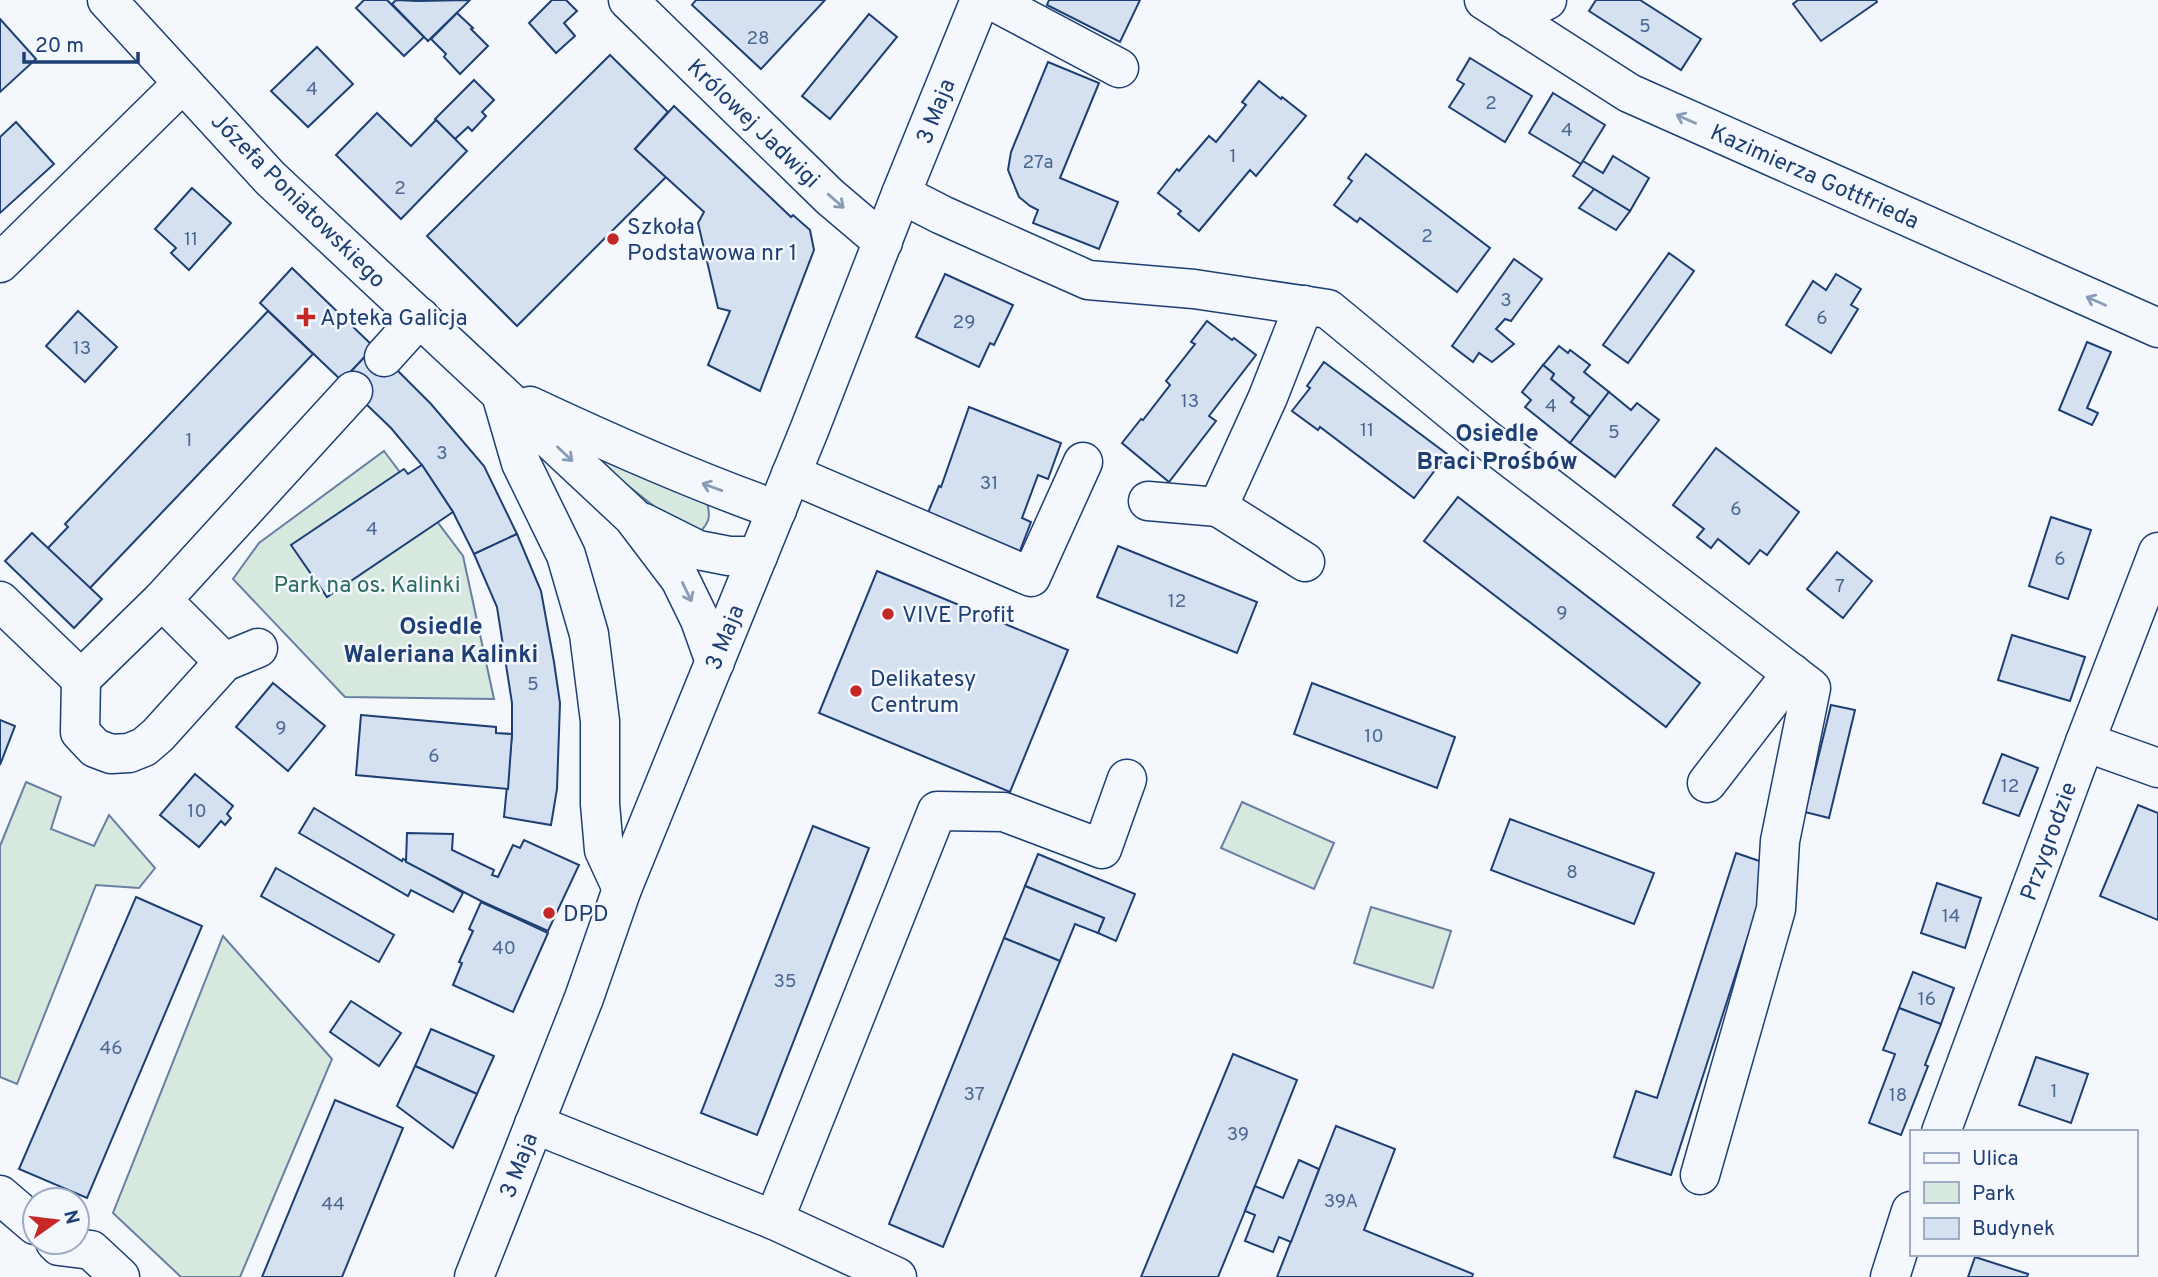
<svg xmlns="http://www.w3.org/2000/svg" width="2158" height="1277" font-family="Overpass,sans-serif">
<style>
.green{fill:#d7e8df;stroke:#687fa3;stroke-width:2}
.building{fill:#d5e0f0;stroke:#1d3f73;stroke-width:2}
.lines{fill:none;stroke-linecap:round;stroke-linejoin:round}
.minor-casing{stroke:#1d3f73;stroke-width:41}
.minor{stroke:#f4f7fb;stroke-width:38}
.oneway{stroke:#889bb7}
.poi-dot{fill:#c62828;stroke:#f4f7fb;stroke-width:2.5}
.labels{text-anchor:middle;stroke-width:5;stroke-linejoin:round;paint-order:stroke}
.number-label{font-size:19px;fill:#4b6792}
.street-label{font-size:23px;fill:#1d3f73;stroke:#f4f7fb}
.poi-label{font-size:23px;fill:#1d3f73;stroke:#f4f7fb;text-anchor:start}
.park-label{font-size:23px;fill:#2c6c60;stroke:#f4f7fb}
.neighbourhood-label{font-size:24px;font-weight:bold;fill:#1d3f73;stroke:#f4f7fb}
</style>
<rect width="100%" height="100%" fill="#f4f7fb"/>
<!-- green -->
<g class="green">
<path d="M384,451L463,556L494,699L345,697L233,579L259,543Z"/>
<path d="M595,454L707,503C711,517 709,523 699,533L684,530L593,458Z"/>
<path d="M26,782L61,797L51,829L94,846L109,815L155,868L139,888L96,885L17,1084L0,1077V846Z"/>
<path d="M1242,802L1334,843L1314,889L1221,848Z"/>
<path d="M1371,907L1451,931L1433,988L1354,963Z"/>
<path d="M223,936L332,1059L240,1277H181L113,1213Z"/>
</g>
<!-- building -->
<g class="building">
<path d="M364,0H387L424,37L404,56L356,8Z"/>
<path d="M396,0L418,1L470,0L428,41L392,4Z"/>
<path d="M552,0H566L577,11L564,23L575,36L556,53L529,23Z"/>
<path d="M696,0H825L761,69L692,5Z"/>
<path d="M1049,0H1140L1120,42L1047,5Z"/>
<path d="M1596,0H1640L1701,39L1681,70L1589,11Z"/>
<path d="M1798,0H1876L1877,2L1821,41L1793,4Z"/>
<path d="M457,13L473,28L471,29L488,46L460,74L444,57L446,54L431,39Z"/>
<path d="M869,14L897,37L830,119L802,96Z"/>
<path d="M0,19L36,59L0,92Z"/>
<path d="M317,47L353,84L308,127L271,91Z"/>
<path d="M610,55L668,112L635,149L666,177L517,326L427,236Z"/>
<path d="M1470,58L1532,96L1505,142L1449,107L1464,84L1457,80Z"/>
<path d="M1048,62L1099,83L1060,178L1118,202L1099,249L1033,223L1038,210L1030,206L1019,197L1008,170L1011,152Z"/>
<path d="M474,80L494,100L482,112L486,116L472,131L468,127L455,139L435,119Z"/>
<path d="M1259,81L1281,99L1282,97L1306,116L1256,176L1250,170L1199,231L1178,214L1181,211L1158,193L1177,169L1179,171L1209,136L1216,142L1246,105L1242,102Z"/>
<path d="M1553,93L1605,125L1581,164L1529,133Z"/>
<path d="M674,106L791,217L793,215L810,230L814,250L760,391L708,365L730,311L718,308L698,223L704,212L635,149Z"/>
<path d="M377,113L411,146L436,120L467,151L401,219L336,155Z"/>
<path d="M16,122L54,164L0,213V137Z"/>
<path d="M1366,154L1490,248L1457,292L1360,218L1357,222L1334,205L1352,181L1348,178Z"/>
<path d="M1613,156L1649,178L1630,211L1573,176L1583,161L1603,173Z"/>
<path d="M192,188L231,223L189,270L171,253L176,248L155,229Z"/>
<path d="M1594,189L1630,211L1616,230L1579,208Z"/>
<path d="M1669,253L1694,271L1628,363L1603,345Z"/>
<path d="M1514,259L1542,279L1511,321L1505,319L1496,329L1514,344L1492,362L1479,353L1473,362L1452,346Z"/>
<path d="M292,268L374,347L342,381L260,303Z"/>
<path d="M945,274L1013,305L994,345L990,343L979,367L916,337Z"/>
<path d="M1836,274L1861,289L1851,305L1858,309L1831,353L1786,325L1813,281L1826,290Z"/>
<path d="M78,311L117,347L85,382L46,346Z"/>
<path d="M268,311L313,354L89,589L47,549L68,527L65,524Z"/>
<path d="M1207,321L1232,340L1234,338L1256,355L1209,416L1216,421L1169,482L1122,443L1141,419L1143,420L1170,385L1166,381L1195,344L1191,342Z"/>
<path d="M2087,342L2111,352L2087,408L2098,413L2092,425L2059,410Z"/>
<path d="M1559,346L1568,353L1570,350L1590,365L1584,372L1609,392L1590,417L1571,402L1574,398L1551,379L1554,374L1543,365Z"/>
<path d="M374,347L431,404L484,466L517,534L474,554L453,512L422,465L391,428L342,381Z"/>
<path d="M1324,362L1447,454L1414,498L1320,427L1318,430L1292,411L1310,388L1307,386Z"/>
<path d="M1543,365L1554,374L1551,379L1574,398L1571,402L1590,417L1570,443L1525,407L1531,400L1522,392Z"/>
<path d="M1609,392L1631,410L1637,403L1659,420L1615,477L1570,443Z"/>
<path d="M969,407L1061,443L1048,479L1038,475L1022,518L1031,522L1018,556L925,520L939,486L941,487Z"/>
<path d="M1716,448L1799,512L1767,555L1760,550L1749,564L1718,539L1711,548L1697,537L1704,529L1673,505Z"/>
<path d="M422,465L453,512L327,597L291,545L404,469L408,474Z"/>
<path d="M1458,497L1700,683L1666,727L1424,541Z"/>
<path d="M2051,517L2091,530L2068,599L2029,586Z"/>
<path d="M32,533L102,599L74,628L5,561Z"/>
<path d="M517,534L541,591L554,662L560,703L557,789L551,825L504,817L512,734V703L497,607L474,554Z"/>
<path d="M1118,546L1257,602L1237,653L1097,597Z"/>
<path d="M1837,552L1872,581L1843,618L1807,589Z"/>
<path d="M877,571L1068,650L1010,792L819,713Z"/>
<path d="M2012,635L2085,657L2070,701L1998,680Z"/>
<path d="M273,683L325,726L288,771L236,727Z"/>
<path d="M1312,683L1455,737L1437,788L1294,734Z"/>
<path d="M1831,705L1855,710L1829,818L1805,812Z"/>
<path d="M361,715L496,727V733L512,734L508,789L356,775Z"/>
<path d="M0,720L15,726L0,765Z"/>
<path d="M2002,754L2038,768L2019,816L1983,803Z"/>
<path d="M195,774L233,806L227,814L231,818L225,825L221,821L199,847L160,815Z"/>
<path d="M2138,805L2158,813V920L2100,896Z"/>
<path d="M314,808L402,861L403,859L463,893L453,912L411,890L408,896L299,833Z"/>
<path d="M1510,819L1654,873L1634,924L1491,870Z"/>
<path d="M813,826L869,848L757,1135L701,1113Z"/>
<path d="M407,833L453,834L452,850L494,870L492,875L498,877L513,845L520,848L524,840L579,865L548,931L481,901L406,862Z"/>
<path d="M1736,853L1771,865L1671,1175L1614,1157L1636,1091L1657,1098Z"/>
<path d="M1038,854L1135,894L1116,941L1098,933L1104,918L1025,886Z"/>
<path d="M276,868L394,935L379,962L261,896Z"/>
<path d="M1937,883L1981,898L1965,948L1921,933Z"/>
<path d="M1025,886L1104,918L1098,933L1075,924L1060,961L1004,938Z"/>
<path d="M136,897L202,926L87,1198L19,1169Z"/>
<path d="M481,902L548,933L513,1012L453,985L462,963L459,962L473,931L469,929Z"/>
<path d="M1004,938L1060,961L943,1247L889,1224Z"/>
<path d="M1913,972L1954,988L1941,1024L1899,1008Z"/>
<path d="M351,1001L401,1033L379,1066L330,1032Z"/>
<path d="M1899,1008L1941,1024L1925,1065L1928,1066L1901,1135L1869,1123L1895,1054L1883,1050Z"/>
<path d="M431,1029L494,1056L477,1094L415,1066Z"/>
<path d="M1233,1054L1297,1080L1245,1211L1218,1277H1141Z"/>
<path d="M2036,1057L2088,1074L2071,1123L2019,1105Z"/>
<path d="M415,1066L477,1094L453,1148L397,1106Z"/>
<path d="M335,1100L403,1128L342,1277H262Z"/>
<path d="M1336,1126L1395,1149L1364,1230L1473,1274L1472,1277H1277Z"/>
<path d="M1299,1160L1319,1169L1291,1242L1279,1237L1273,1252L1245,1241L1255,1215L1245,1211L1255,1186L1283,1198Z"/>
<path d="M1975,1257L2028,1274L2027,1277H1968Z"/>
</g>
<g class="lines">
<!-- minor casing -->
<g class="minor-casing">
<g id="minor">
<path d="M107,0L270,178L633,517L680,579L700,620L715,662"/>
<path d="M628,0L830,197L883,242"/>
<path d="M991,0L1119,68"/>
<path d="M1484,0L1629,93L2158,328"/>
<path d="M1511,18L1547,0"/>
<path d="M901,194L942,215L1088,280L1194,289L1328,309L1482,436L1811,688L1780,841L1776,909L1700,1175"/>
<path d="M0,263L183,83"/>
<path d="M1304,305L1268,397L1218,507L1305,562"/>
<path d="M384,357L420,317"/>
<path d="M501,394L521,463L566,555L589,634L600,721V804L604,850L622,889"/>
<path d="M530,406C611,444 692,480 777,510"/>
<path d="M791,474L1031,577L1083,462"/>
<path d="M1148,501L1218,507"/>
<path d="M644,523L698,550L729,556H758"/>
<path d="M162,600L224,662L258,648"/>
<path d="M0,601L81,679L162,600L353,391"/>
<path d="M81,679L80,732L95,748L111,754L129,753L144,747L158,735L224,662"/>
<path d="M2085,742L2158,768"/>
<path d="M1707,783L1792,673"/>
<path d="M534,1124L774,1220L897,1277"/>
<path d="M1941,1132L2085,742L2158,552"/>
<path d="M0,1195L35,1225"/>
<path d="M774,1220L937,811L1004,812L1102,849L1127,779"/>
<path d="M55,1242L59,1246L91,1250L120,1277"/>
<path d="M474,1277L584,998L622,889L810,428L901,194L980,0"/>
<path d="M1890,1277L1911,1211"/>
</g>
</g>
<!-- minor -->
<use href="#minor" class="minor"/>
</g>
<!-- one-way arrows -->
<defs><path id="oneway-shaft" d="M-6 0H5M1.5-3L5.5 0L1.5 3" fill="none" stroke-width="1.6" stroke-linecap="round" stroke-linejoin="round" transform="scale(1.75)"/></defs>
<g class="oneway">
<use href="#oneway-shaft" transform="translate(1686 119) rotate(-156)"/>
<use href="#oneway-shaft" transform="translate(836 201) rotate(41)"/>
<use href="#oneway-shaft" transform="translate(2096 301) rotate(-156)"/>
<use href="#oneway-shaft" transform="translate(565 454) rotate(44)"/>
<use href="#oneway-shaft" transform="translate(712 487) rotate(-160)"/>
<use href="#oneway-shaft" transform="translate(687 592) rotate(64)"/>
</g>
<!-- markers -->
<g class="poi-dot">
<circle cx="613" cy="239" r="7"/>
<path d="M302.5 306.5h7v7h7v7h-7v7h-7v-7h-7v-7h7z"/>
<circle cx="888" cy="614" r="7"/>
<circle cx="856" cy="691" r="7"/>
<circle cx="549" cy="913" r="7"/>
</g>
<g class="labels">
<!-- number labels -->
<g class="number-label">
<text x="1645" y="32">5</text>
<text x="758" y="44">28</text>
<text x="312" y="95">4</text>
<text x="1491" y="109">2</text>
<text x="1567" y="136">4</text>
<text x="1233" y="162">1</text>
<text x="1038" y="168">27a</text>
<text x="400" y="194">2</text>
<text x="1427" y="242">2</text>
<text x="191" y="245">11</text>
<text x="1506" y="306">3</text>
<text x="1822" y="324">6</text>
<text x="964" y="328">29</text>
<text x="82" y="354">13</text>
<text x="1190" y="407">13</text>
<text x="1551" y="412">4</text>
<text x="1367" y="436">11</text>
<text x="1614" y="438">5</text>
<text x="189" y="446">1</text>
<text x="442" y="459">3</text>
<text x="989" y="489">31</text>
<text x="1736" y="515">6</text>
<text x="372" y="535">4</text>
<text x="2060" y="565">6</text>
<text x="1840" y="592">7</text>
<text x="1177" y="607">12</text>
<text x="1562" y="619">9</text>
<text x="533" y="690">5</text>
<text x="281" y="734">9</text>
<text x="1374" y="742">10</text>
<text x="434" y="762">6</text>
<text x="2010" y="792">12</text>
<text x="197" y="817">10</text>
<text x="1572" y="878">8</text>
<text x="1951" y="922">14</text>
<text x="504" y="954">40</text>
<text x="785" y="987">35</text>
<text x="1927" y="1005">16</text>
<text x="111" y="1054">46</text>
<text x="2054" y="1097">1</text>
<text x="974" y="1100">37</text>
<text x="1898" y="1101">18</text>
<text x="1238" y="1140">39</text>
<text x="1341" y="1207">39A</text>
<text x="333" y="1210">44</text>
</g>
<!-- street labels -->
<g class="street-label">
<text transform="translate(935 111) rotate(-68)" y="8">3 Maja</text>
<text transform="translate(754 123) rotate(44)" y="8">Królowej Jadwigi</text>
<text transform="translate(1815 176) rotate(24)" y="8">Kazimierza Gottfrieda</text>
<text transform="translate(299 200) rotate(45)" y="8">Józefa Poniatowskiego</text>
<text transform="translate(724 637) rotate(-68)" y="8">3 Maja</text>
<text transform="translate(2048 841) rotate(-70)" y="8">Przygrodzie</text>
<text transform="translate(518 1165) rotate(-69)" y="8">3 Maja</text>
</g>
<!-- poi labels -->
<g class="poi-label">
<text x="627" y="234">Szkoła<tspan x="627" dy="26">Podstawowa nr 1</tspan></text>
<text x="320" y="325">Apteka Galicja</text>
<text x="902" y="622">VIVE Profit</text>
<text x="870" y="686">Delikatesy<tspan x="870" dy="26">Centrum</tspan></text>
<text x="563" y="921">DPD</text>
</g>
<!-- park labels -->
<g class="park-label">
<text x="367" y="592">Park na os. Kalinki</text>
</g>
<!-- neighbourhood labels -->
<g class="neighbourhood-label">
<text x="1497" y="441">Osiedle<tspan x="1497" dy="28">Braci Prośbów</tspan></text>
<text x="441" y="634">Osiedle<tspan x="441" dy="28">Waleriana Kalinki</tspan></text>
</g>
</g>
<!-- legend -->
<rect x="1910" y="1130" width="228" height="126" fill="#f4f7fb" stroke="#9eadc5" stroke-width="2"/>
<rect x="1924" y="1153" width="35" height="10" fill="#f4f7fb" stroke="#9eadc5" stroke-width="2"/>
<text x="1972" y="1165" font-size="21" fill="#1d3f73">Ulica</text>
<rect x="1924" y="1182" width="35" height="21" fill="#d7e8df" stroke="#9eadc5" stroke-width="2"/>
<text x="1972" y="1200" font-size="21" fill="#1d3f73">Park</text>
<rect x="1924" y="1218" width="35" height="21" fill="#d5e0f0" stroke="#9eadc5" stroke-width="2"/>
<text x="1972" y="1235" font-size="21" fill="#1d3f73">Budynek</text>
<!-- north arrow -->
<g transform="translate(56 1221) rotate(76)"><circle r="33" fill="#f4f7fb" stroke="#9eadc5" stroke-width="2"/>
<path d="M0-5L12 26L0 18L-12 26Z" fill="#c62828"/>
<text y="-10" font-size="19" font-weight="bold" text-anchor="middle" fill="#1d3f73">N</text>
</g>
<!-- scale -->
<path d="M24 52v10h114v-10" fill="none" stroke="#1d3f73" stroke-width="3.5"/>
<text x="35" y="52" font-size="21" fill="#1d3f73" stroke="#f4f7fb" stroke-width="5" paint-order="stroke">20 m</text>
</svg>
